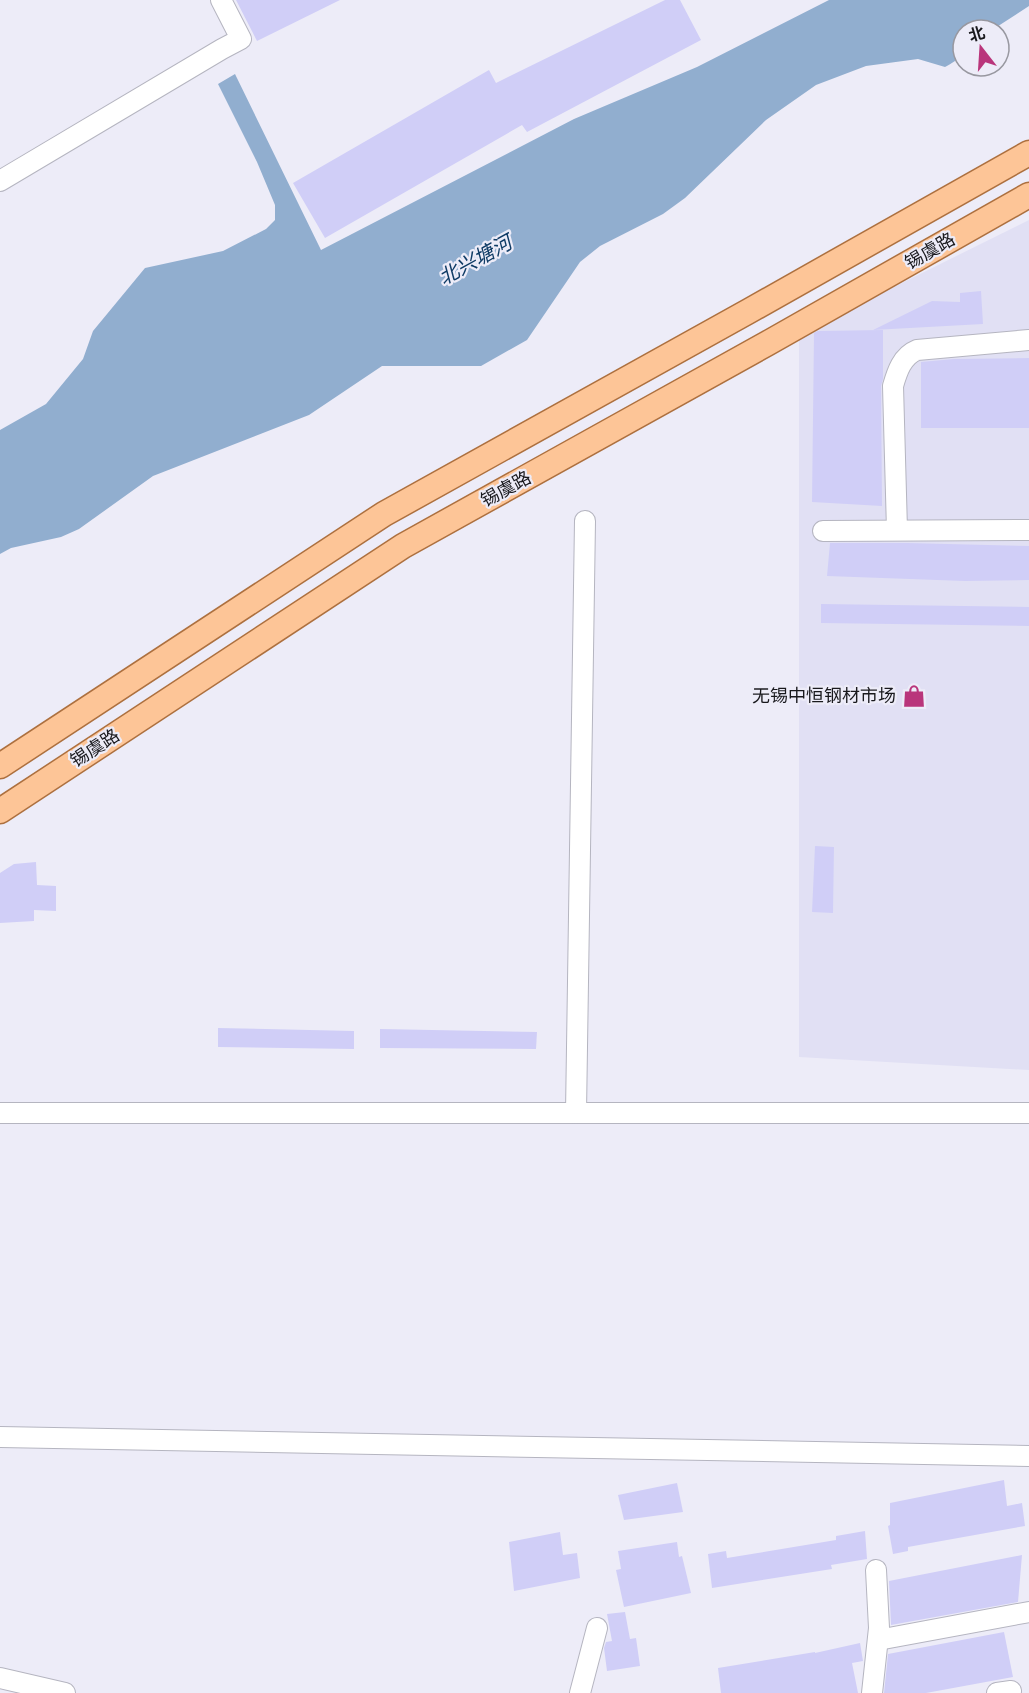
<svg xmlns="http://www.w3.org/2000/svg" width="1029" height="1693" font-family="Manrope,'Noto Sans SC',sans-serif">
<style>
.built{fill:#e1e0f4}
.water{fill:#91aecf}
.building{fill:#d0cef7}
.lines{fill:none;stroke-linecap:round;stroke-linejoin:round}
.minor-casing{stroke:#b5b5c0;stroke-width:22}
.major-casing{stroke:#ad703f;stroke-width:27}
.minor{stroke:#fff;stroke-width:20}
.major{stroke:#fdc597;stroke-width:24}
.labels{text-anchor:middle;stroke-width:4.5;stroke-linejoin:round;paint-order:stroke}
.street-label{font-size:18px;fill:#19191d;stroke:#edecf8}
.poi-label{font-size:18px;fill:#19191d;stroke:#edecf8;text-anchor:end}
.water-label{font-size:20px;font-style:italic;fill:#0f3b65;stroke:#edecf8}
</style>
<rect width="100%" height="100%" fill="#edecf8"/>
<!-- built -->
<path class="built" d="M1029,220V1070L799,1057V334Z"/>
<!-- water -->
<path class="water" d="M829,0H1029V6L992,30H963C963,52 966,56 945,67L918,59L866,66L816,85L766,120L685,198L663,214L600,246L580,262L527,340L481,366H382L309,415L153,476L79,529L61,537L11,548L0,554V430L46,404L83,359L93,331L145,268L223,251L266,229L275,220V205L257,162L218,84L235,74L321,250L574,119L697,67Z"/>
<!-- building -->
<g class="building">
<path d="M236,0H340L257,41Z"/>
<path d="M665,0H680L701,40L527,132L522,125L325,238L293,183L489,70L496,83Z"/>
<path d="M981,291L983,324L873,330L932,301L960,302V293Z"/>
<path d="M883,330V379L881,386L882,506L812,502L814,333L818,331Z"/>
<path d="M1029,358V428H921V362L954,359Z"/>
<path d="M830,543H907L1029,546V580L965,581L827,576Z"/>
<path d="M821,604L1029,607V626L821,623Z"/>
<path d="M815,846L834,847L833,913L812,912Z"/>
<path d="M36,862L37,885L56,886V911L34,910V921L0,923V873L14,864Z"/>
<path d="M218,1028L354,1031V1049L218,1047Z"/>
<path d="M380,1029L537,1032L536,1049L380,1048Z"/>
<path d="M1004,1480L1007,1506L1022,1503L1025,1526L908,1547V1551L893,1554L888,1526L890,1525V1503Z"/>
<path d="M677,1483L683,1512L624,1520L618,1495Z"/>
<path d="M865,1531L867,1559L831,1565L832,1569L712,1588L708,1554L726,1551L727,1558L836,1540V1536Z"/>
<path d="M560,1532L563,1555L577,1553L580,1578L514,1591L509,1542Z"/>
<path d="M677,1542L679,1557L682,1556L691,1593L624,1607L616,1570L621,1569L618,1551Z"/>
<path d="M1022,1555L1018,1602L891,1625L889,1581Z"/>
<path d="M625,1612L630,1639L636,1638L640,1666L607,1671L604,1648L606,1642L612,1641L607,1614Z"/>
<path d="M1004,1632L1013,1677L926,1693H884L888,1654Z"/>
<path d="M860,1643L863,1661L852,1663L858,1693H721L718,1668L815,1652V1653Z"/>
</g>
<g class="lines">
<!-- minor casing -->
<g class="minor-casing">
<g id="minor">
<path d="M0,181L222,49L241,39L221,0"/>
<path d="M897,530L893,386C897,372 902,356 917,350L1029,340"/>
<path d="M823,531L1029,530"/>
<path d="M0,1113H1029"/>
<path d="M576,1113L585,521"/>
<path d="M0,1437L1029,1456"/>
<path d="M878,1640L1029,1612"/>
<path d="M0,1678L65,1693"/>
<path d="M580,1693L597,1628"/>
<path d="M872,1693L879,1628L876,1570"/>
<path d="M997,1693L1011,1691"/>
</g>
</g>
<!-- major casing -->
<g class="major-casing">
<g id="major">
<path d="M0,766L384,514L749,311L1029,153"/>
<path d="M0,811L403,546L768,343L1029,195"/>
</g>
</g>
<!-- minor -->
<use href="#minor" class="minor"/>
<!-- major -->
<use href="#major" class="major"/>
</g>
<!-- icons -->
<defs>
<g id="shop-bare" transform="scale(1.8)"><path d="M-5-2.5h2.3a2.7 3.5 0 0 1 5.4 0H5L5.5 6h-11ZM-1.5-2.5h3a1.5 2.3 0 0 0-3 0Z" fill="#b9357b" stroke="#edecf8" stroke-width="2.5" paint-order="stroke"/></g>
</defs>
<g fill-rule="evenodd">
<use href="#shop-bare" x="914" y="696"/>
</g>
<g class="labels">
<!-- street labels -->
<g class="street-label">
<text transform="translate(930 251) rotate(-30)" y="6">锡虞路</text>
<text transform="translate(506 489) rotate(-29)" y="6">锡虞路</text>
<text transform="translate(95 748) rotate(-33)" y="6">锡虞路</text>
</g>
<!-- poi labels -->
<g class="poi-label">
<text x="896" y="702">无锡中恒钢材市场</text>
</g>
<!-- water labels -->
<g class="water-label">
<text transform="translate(475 260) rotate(-29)" y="7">北兴塘河</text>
</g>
</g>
<!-- north arrow -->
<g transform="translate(981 48) rotate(343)"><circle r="28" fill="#edecf8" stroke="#9898a0" stroke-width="1.5"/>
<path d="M0-4.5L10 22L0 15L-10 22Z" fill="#b9357b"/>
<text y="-9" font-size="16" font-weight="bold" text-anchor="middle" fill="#19191d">北</text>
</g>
</svg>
